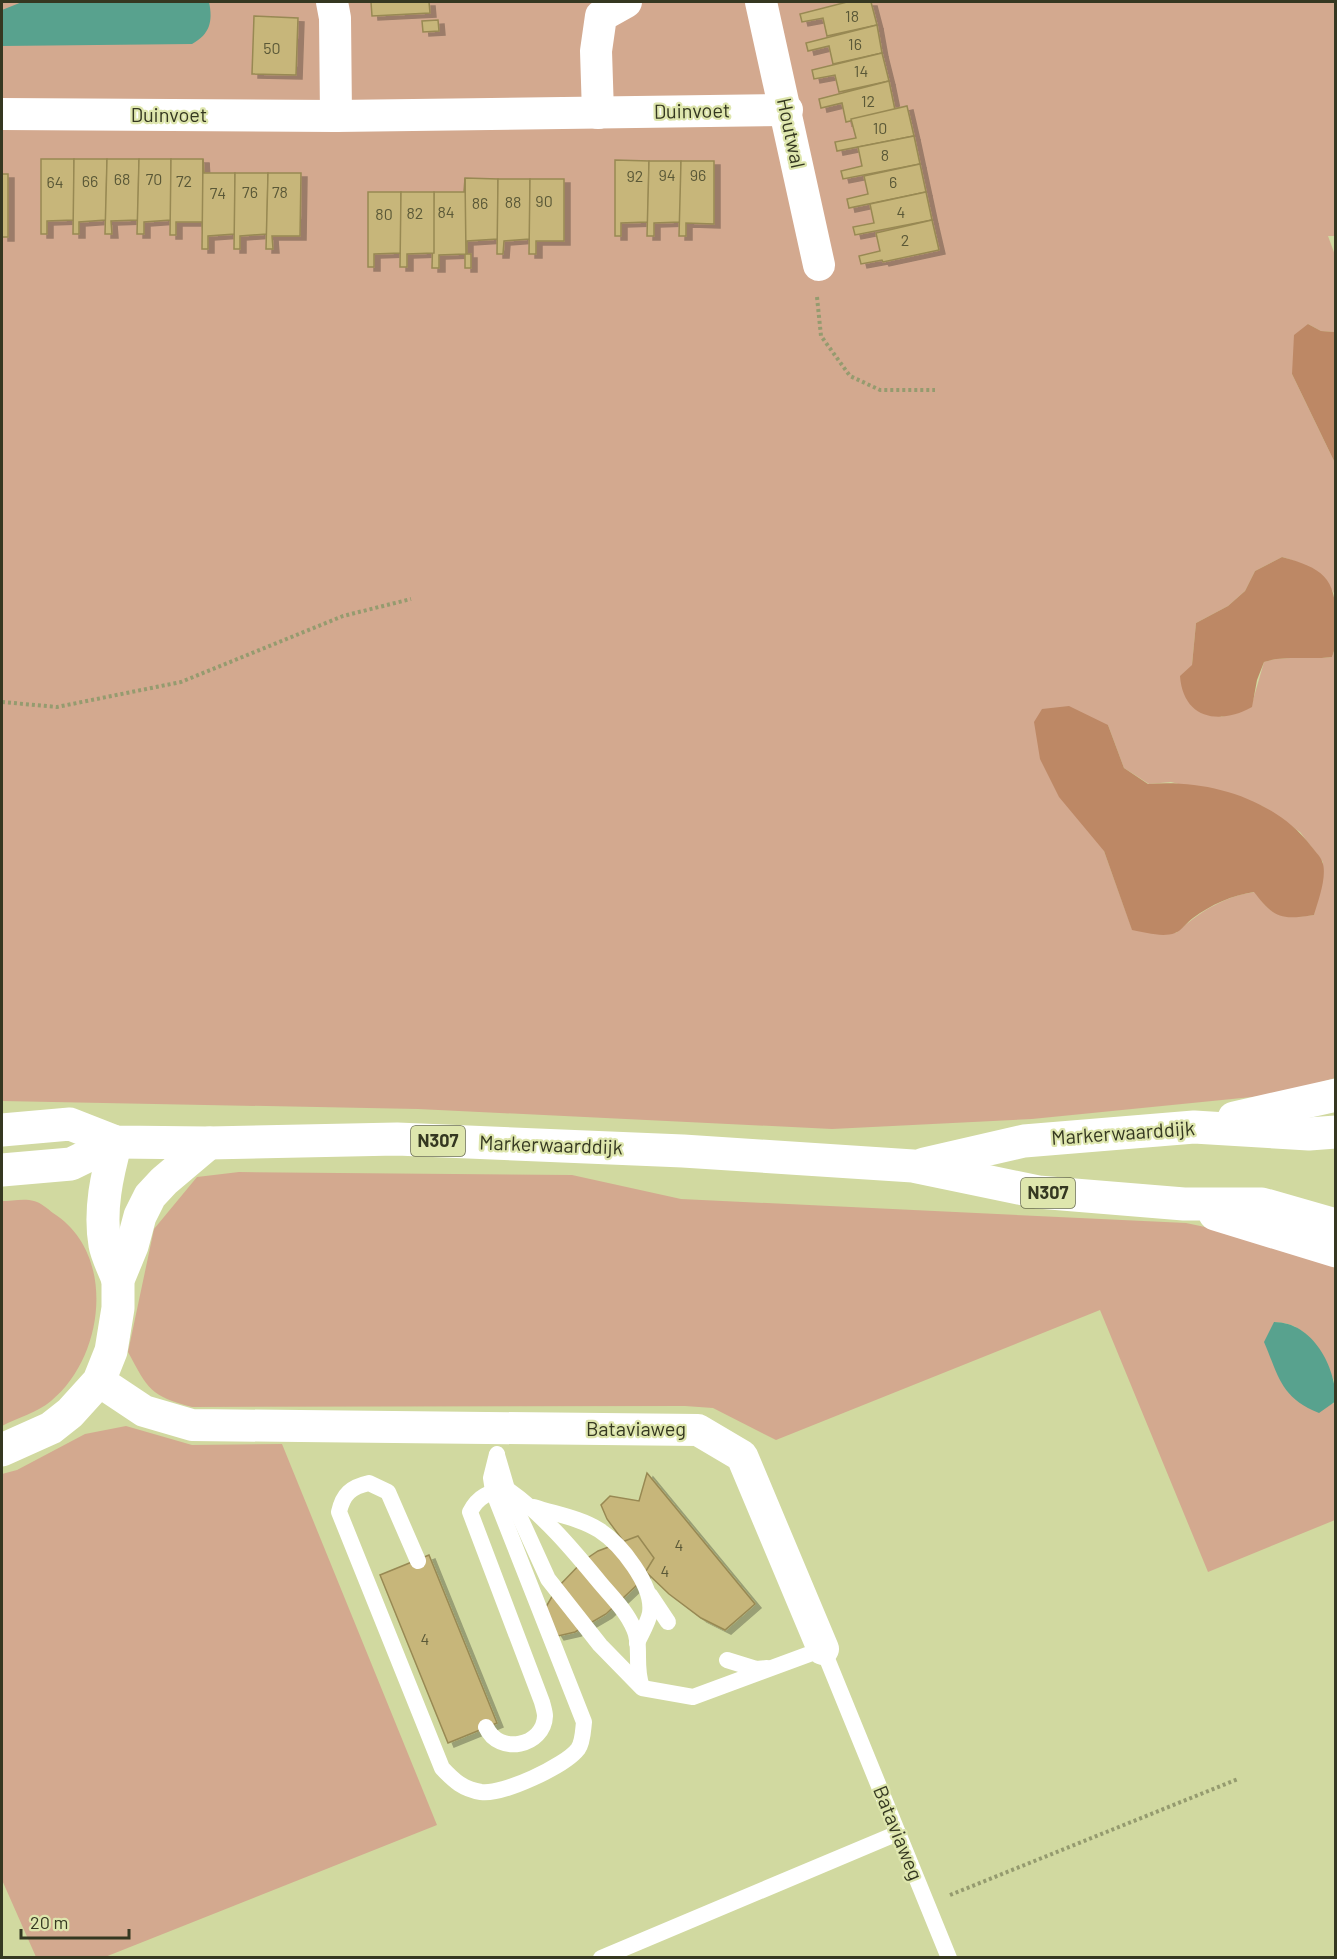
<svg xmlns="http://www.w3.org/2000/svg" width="1337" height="1959" font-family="Barlow,sans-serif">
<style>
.green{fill:#d3a98f;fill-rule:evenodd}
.forest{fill:#bd8865}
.water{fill:#58a28e}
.building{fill:#c7b67a;stroke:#988953;stroke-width:1.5;filter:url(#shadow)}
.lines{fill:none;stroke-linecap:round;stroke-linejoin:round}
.path{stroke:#959b6f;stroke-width:4;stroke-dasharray:3 3;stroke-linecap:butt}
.service{stroke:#fff;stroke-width:16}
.minor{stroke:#fff;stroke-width:32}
.primary{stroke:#fff;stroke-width:33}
.labels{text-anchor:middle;stroke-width:4.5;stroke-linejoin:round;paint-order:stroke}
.number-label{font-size:16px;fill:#5a5837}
.shield{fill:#dee6ad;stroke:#686c4b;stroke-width:1.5}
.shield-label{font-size:18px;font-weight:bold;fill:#353821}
.street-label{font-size:20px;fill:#353821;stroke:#dee6ad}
</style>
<defs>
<filter id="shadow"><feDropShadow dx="6" dy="4" stdDeviation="0" flood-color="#0004"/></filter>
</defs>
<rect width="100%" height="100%" fill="#d1d9a0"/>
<!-- green -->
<g class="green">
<path d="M2,2H1335L1336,236H1328L1335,255V332L1321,331L1308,324L1292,374L1335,463V595C1322,572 1307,564 1282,557L1255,571L1245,591L1228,606L1196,623L1192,665L1221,717L1251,707L1264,662C1285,655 1309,660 1332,657L1335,649V1078L1281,1094L1032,1119L832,1129L418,1109L2,1101ZM1108,725L1124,768L1149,784L1171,782L1262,806L1300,832L1323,862L1314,915C1283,919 1273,918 1255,892C1224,896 1198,913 1176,933L1132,929L1104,851Z"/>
<path d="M239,1172L572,1175L681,1199L1186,1223L1277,1242L1335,1263V1383C1323,1355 1309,1322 1274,1322L1333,1404L1335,1401V1520L1208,1572L1100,1310L776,1440L713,1408L685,1406L192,1407C150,1396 148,1389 128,1352L154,1229L197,1177Z"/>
<path d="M2,1201C11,1201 25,1198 34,1201C40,1202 48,1209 53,1213C117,1253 105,1357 51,1401C38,1412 17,1418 2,1426Z"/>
<path d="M126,1426L192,1445L282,1444L437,1825L105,1957H36L2,1880V1474L17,1470L85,1434Z"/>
</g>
<!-- forest -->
<g class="forest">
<path d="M1308,324L1321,331L1335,332V463L1292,374L1294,335Z"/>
<path d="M1282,557C1322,568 1336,577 1336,620C1336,633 1337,645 1332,657C1309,660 1285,655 1264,662L1257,680L1252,707C1218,726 1183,718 1180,676L1192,665L1196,623L1228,606L1245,591L1255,571Z"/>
<path d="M1069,706L1108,725L1124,768L1148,784C1207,779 1274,798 1311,846C1314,850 1320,856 1322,861C1328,875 1318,901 1314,915C1281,920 1275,919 1254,892C1233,895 1210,905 1193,918C1187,922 1181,931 1175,933C1162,938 1145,932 1132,930L1104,851L1059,797L1040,759L1034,722L1042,709Z"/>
</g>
<!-- water -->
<g class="water">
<path d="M22,2H209C213,21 210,34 192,44L2,46V10Z"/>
<path d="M1274,1322C1313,1322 1336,1367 1336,1401L1319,1413C1281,1398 1279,1377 1264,1342Z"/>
</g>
<!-- building -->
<g class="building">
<path d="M371,2H429L430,13L372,16Z"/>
<path d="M847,2H871L877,25L827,36L823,18L802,22L800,14Z"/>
<path d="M254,16L298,18L296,75L252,74Z"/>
<path d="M438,20L439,31L423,32L422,21Z"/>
<path d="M877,25L882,53L833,64L829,46L808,51L806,43Z"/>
<path d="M882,53L889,81L839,92L835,75L814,79L812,70Z"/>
<path d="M889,81L895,110L846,122L842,103L821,108L819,99Z"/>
<path d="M907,106L914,136L837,151L835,142L856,138L851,119Z"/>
<path d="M914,136L920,164L843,179L841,171L862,166L858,147Z"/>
<path d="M41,159H74V220L47,221V234H41Z"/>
<path d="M74,159H107L106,220L79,222V234H73Z"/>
<path d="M107,159H139L138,220L111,221L112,234H105Z"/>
<path d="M139,159H171V220L144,222V234H137Z"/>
<path d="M171,159H203V234L202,222H176V235H170Z"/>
<path d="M203,159L204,173H235V234L208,236V249H202Z"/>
<path d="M615,160L649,161L648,222L621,223V236H615Z"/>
<path d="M649,161H681V222L654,223V236H647Z"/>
<path d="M681,161H714V224L686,223V236H679Z"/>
<path d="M920,164L926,192L849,208L847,199L868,194L864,176Z"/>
<path d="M235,173H268L267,234L240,236V249H234Z"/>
<path d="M268,173H301L300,236H272L273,249H266Z"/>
<rect x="2" y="174" width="6" height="63"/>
<path d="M465,178L498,179V239L467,241V254H471V268H465Z"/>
<path d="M465,178L466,254L439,255V268H432L434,192H464Z"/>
<path d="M498,179H530V239L504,241L503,254H497Z"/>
<path d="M530,179H564V241H536V254H529Z"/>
<path d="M368,192H401V253L374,254V267H368Z"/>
<path d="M401,192H434V253L407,254V267H400Z"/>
<path d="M926,192L932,220L855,235L853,227L874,223L870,204Z"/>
<path d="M932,220L939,250L883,262L882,260L861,264L859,256L880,251L876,233Z"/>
<path d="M647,1473L755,1604L725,1630L701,1618L669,1594L646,1572L607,1519L601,1505L610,1496L639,1501Z"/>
<path d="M638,1536L654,1558L638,1584L606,1614L575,1632L558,1636L543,1612L557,1588L583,1561L598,1551Z"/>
<path d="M429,1555L497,1723L448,1743L380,1575Z"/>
</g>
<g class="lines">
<!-- path -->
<g class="path">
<path d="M817,297L821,336L850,376L880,390H935"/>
<path d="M2,702L57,707L181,682L343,616L411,599"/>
<path d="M950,1895L1238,1779"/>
</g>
<!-- service -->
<g class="service">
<path d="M497,1455L507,1489L548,1579L600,1645L642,1688L693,1697L823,1649L949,1958"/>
<path d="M534,1507C555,1514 580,1518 599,1530C621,1544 654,1586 650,1613C648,1623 641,1634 637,1643"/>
<path d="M418,1561L388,1492L369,1483C351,1487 343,1494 339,1512L442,1768C454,1781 463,1789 481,1792C503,1795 565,1766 578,1749C583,1742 583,1730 584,1722L493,1491L491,1478L497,1454"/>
<path d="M650,1595L668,1622"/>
<path d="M727,1660L756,1669L767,1668"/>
<path d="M486,1727C499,1756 544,1746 545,1716C545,1712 543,1706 542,1702L470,1512C478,1496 489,1492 507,1489C544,1515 573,1550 601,1584C613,1598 627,1612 634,1629C642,1645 634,1667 642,1687"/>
<path d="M601,1958L898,1833"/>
</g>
<!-- minor -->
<g class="minor">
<path d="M332,2L335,18L336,116"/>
<path d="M761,2L819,265"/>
<path d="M598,113L596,51L601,16L626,2"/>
<path d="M2,114L336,116L787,110"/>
<path d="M99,1381L144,1411L192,1425L698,1430L742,1456L823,1649"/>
</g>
<!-- primary -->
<g class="primary">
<path d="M1234,1118L1336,1095"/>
<path d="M2,1130L70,1124L116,1142L209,1143L397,1139L683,1151L913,1166L1038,1192L1184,1204H1262L1336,1225"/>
<path d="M116,1142C107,1175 99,1210 105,1245C107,1256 114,1269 118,1280"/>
<path d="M924,1164L1024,1141L1194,1127L1309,1134L1336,1132"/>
<path d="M2,1170L71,1164L116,1142"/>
<path d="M1215,1214L1336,1251"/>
<path d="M2,1450L51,1428L70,1413L99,1381L111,1351L118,1308V1280L132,1246L140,1216L150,1196L164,1181L209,1143"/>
</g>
</g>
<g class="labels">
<!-- number labels -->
<g class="number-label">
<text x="852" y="22">18</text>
<text x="855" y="50">16</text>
<text x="272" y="54">50</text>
<text x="861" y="77">14</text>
<text x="868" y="107">12</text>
<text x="880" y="134">10</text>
<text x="885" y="161">8</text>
<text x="667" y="181">94</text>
<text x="698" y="181">96</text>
<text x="635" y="182">92</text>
<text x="122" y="185">68</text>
<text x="154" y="185">70</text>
<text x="90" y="187">66</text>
<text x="184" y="187">72</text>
<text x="55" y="188">64</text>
<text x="893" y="188">6</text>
<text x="250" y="198">76</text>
<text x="280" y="198">78</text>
<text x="218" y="199">74</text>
<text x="544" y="207">90</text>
<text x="513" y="208">88</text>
<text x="480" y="209">86</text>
<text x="446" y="218">84</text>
<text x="901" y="218">4</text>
<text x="415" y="219">82</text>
<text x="384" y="220">80</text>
<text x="905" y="246">2</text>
<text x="679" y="1551">4</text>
<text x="665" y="1577">4</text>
<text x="425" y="1645">4</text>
</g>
<!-- shield labels -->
<g class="shield">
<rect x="411" y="1126" width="54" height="30" rx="4.5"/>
<rect x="1021" y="1178" width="54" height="30" rx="4.5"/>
</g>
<g class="shield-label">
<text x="438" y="1147">N307</text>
<text x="1048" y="1199">N307</text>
</g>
<!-- street labels -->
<g class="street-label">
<text transform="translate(692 111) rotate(-1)" y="7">Duinvoet</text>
<text x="169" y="122">Duinvoet</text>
<text transform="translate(791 133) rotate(78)" y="7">Houtwal</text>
<text transform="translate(1123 1133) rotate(-4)" y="7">Markerwaarddijk</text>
<text transform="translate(551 1145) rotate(2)" y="7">Markerwaarddijk</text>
<text x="636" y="1436">Bataviaweg</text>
<text transform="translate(898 1833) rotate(68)" y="7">Bataviaweg</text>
</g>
</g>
<!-- border -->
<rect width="1337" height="1959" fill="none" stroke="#353821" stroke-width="6"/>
<!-- scale -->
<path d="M21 1929v9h108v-9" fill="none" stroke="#353821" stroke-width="3"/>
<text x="30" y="1929" font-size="18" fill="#353821" stroke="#dee6ad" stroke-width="4.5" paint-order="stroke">20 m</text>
</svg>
